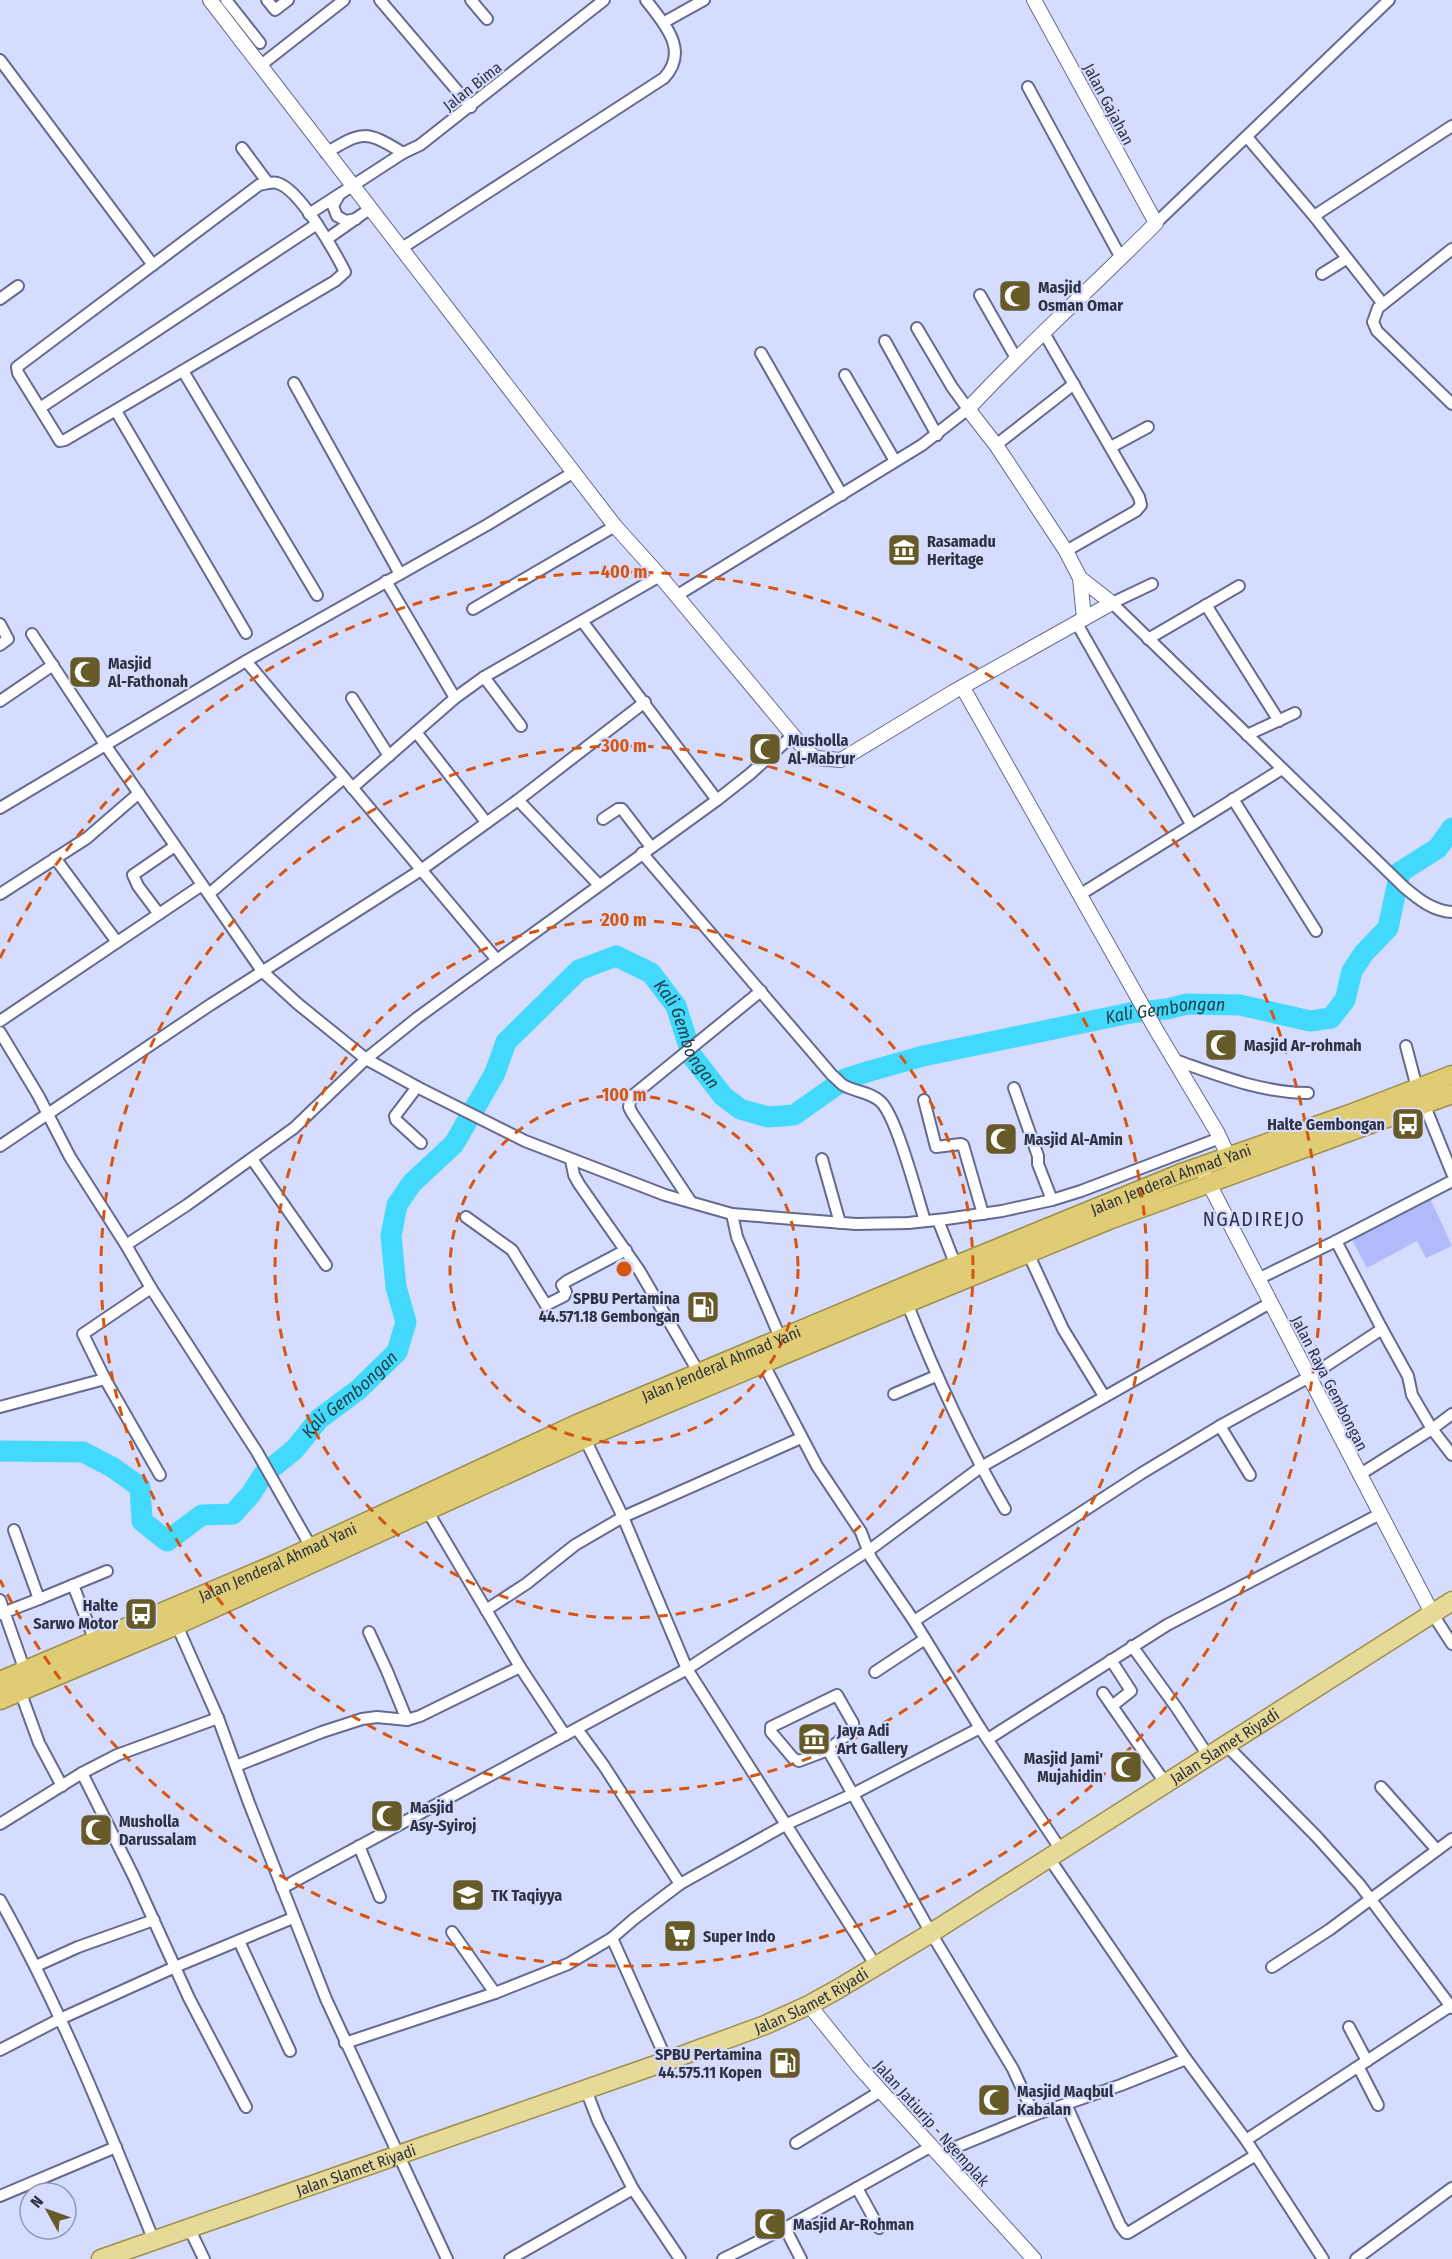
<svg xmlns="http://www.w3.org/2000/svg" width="1452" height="2259" font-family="'Fira Sans Condensed',sans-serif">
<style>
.green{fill:#b2bbfa}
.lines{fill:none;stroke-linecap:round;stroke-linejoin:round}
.river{stroke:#42d9fd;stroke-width:21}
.minor-casing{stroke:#656a90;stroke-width:14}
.tertiary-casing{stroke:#656a90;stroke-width:16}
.primary-casing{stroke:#9c8e4c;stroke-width:21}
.trunk-casing{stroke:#9c8e4c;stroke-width:21}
.minor{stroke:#fff;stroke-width:10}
.tertiary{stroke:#fff;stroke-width:14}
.primary{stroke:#e7d997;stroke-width:18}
.trunk{stroke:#dfcc74;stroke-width:18}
.ring{fill:none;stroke:#d65511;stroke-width:3;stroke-dasharray:10 8}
.labels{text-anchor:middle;stroke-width:4.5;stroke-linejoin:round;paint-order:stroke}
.street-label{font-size:16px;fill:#2f3242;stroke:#d6dcfe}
.poi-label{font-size:16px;font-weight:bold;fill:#2f3242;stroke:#d6dcfe;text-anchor:start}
.water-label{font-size:18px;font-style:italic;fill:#203f47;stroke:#d6dcfe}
.quarter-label{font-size:20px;letter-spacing:1.5px;fill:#2f3242;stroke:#d6dcfe}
.centre{fill:#d65511;stroke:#d6dcfe;stroke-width:3}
.ring-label{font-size:18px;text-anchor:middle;font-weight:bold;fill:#d65511;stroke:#d6dcfe;stroke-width:4.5;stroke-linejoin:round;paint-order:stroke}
</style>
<rect width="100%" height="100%" fill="#d6dcfe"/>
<!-- green -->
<path class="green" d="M1429,1196L1452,1246L1426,1258L1417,1241L1367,1268L1350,1236Z"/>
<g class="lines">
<!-- river -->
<path class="river" id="s1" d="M0,1451L83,1452L112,1467L140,1487L142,1521L167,1541L202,1515L233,1514L251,1494L263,1475L295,1449L319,1419L358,1390L397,1352L406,1322L396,1287L391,1236L397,1205L412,1183L454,1144L495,1073L506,1042L579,970L616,956L651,973L676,1006L692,1056L723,1096L740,1109L768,1117L794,1115L845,1079L870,1071L923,1056L1130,1013L1167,1009L1187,1004L1240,1005L1310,1021L1331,1018L1345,1000L1352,971L1364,953L1388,928L1400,872L1438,848L1452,828"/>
<!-- minor casing -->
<g class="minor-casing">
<g id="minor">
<path d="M226,0L260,43"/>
<path d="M267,0L275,10L288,0"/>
<path d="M380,0L471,107"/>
<path d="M471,0L487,19"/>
<path d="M668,20L704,0"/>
<path d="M0,60L153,265"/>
<path d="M261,65L344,0"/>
<path d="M1028,87L1121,258"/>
<path d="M1247,137L1314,216L1383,304"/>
<path d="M242,148L268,183"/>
<path d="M326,153C362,131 366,130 403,153"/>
<path d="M268,183C271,183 274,182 277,183C299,188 335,252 345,272L335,281L65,440L60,441L18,373L17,367L259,185Z"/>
<path d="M339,195L333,206L337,216L346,221L356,219"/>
<path d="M309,214L403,153L420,145L604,0"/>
<path d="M1314,216L1452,126"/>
<path d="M1156,223L1389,0"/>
<path d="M327,239L371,208"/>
<path d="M402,248L664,78C690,50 664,24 646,0"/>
<path d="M1452,249L1378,308L1373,322L1377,331L1452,404"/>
<path d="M1322,274L1346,259"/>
<path d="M980,295L1016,358"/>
<path d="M0,299L18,286"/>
<path d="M1044,333L1139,497L1141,505L1136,511L1066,551"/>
<path d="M885,341L937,435"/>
<path d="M761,353L842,495"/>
<path d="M183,371L317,595"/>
<path d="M845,375L895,461"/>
<path d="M294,383L400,574"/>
<path d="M40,408L317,224"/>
<path d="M116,411L246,633"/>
<path d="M996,445L1074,384"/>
<path d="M1111,447L1148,427"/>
<path d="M386,581L455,698"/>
<path d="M1152,584L1112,603L1404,887C1418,899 1433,911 1452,912"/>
<path d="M676,596L922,445L968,409L952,387L917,328"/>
<path d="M1206,605L1279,721"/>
<path d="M473,609L615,526"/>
<path d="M582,621L717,800"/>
<path d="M1076,622L1191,824"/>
<path d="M0,624L8,639L0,645"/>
<path d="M32,634L106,746L262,971L298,1004L366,1059L417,1087L525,1141L665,1195L732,1214L856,1224L908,1223L946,1219L1002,1211L1052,1200L1081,1191L1220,1138"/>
<path d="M1148,639L1239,586"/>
<path d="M246,661L497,960"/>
<path d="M484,677L521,726"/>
<path d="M352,698L389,756"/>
<path d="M0,701L53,665"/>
<path d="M416,732L486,822"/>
<path d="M1247,735L1295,713"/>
<path d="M352,788L455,698L484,677L660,576"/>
<path d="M1233,799L1316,931"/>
<path d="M518,800L599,885"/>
<path d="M0,808L246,661L487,525L574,472"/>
<path d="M603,819L618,809H622L651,847"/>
<path d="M642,853L832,1075C836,1078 839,1082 843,1085C855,1092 871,1092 881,1102C897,1118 917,1196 925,1221"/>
<path d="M55,858L117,942"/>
<path d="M0,894L87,838L139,793"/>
<path d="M209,894L344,778"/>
<path d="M1081,894L1282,769"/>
<path d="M159,914L138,886L133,875L175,846"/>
<path d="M0,1021L202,885"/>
<path d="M0,1032L38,1095L70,1157L126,1245L151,1288L257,1452L311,1547"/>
<path d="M1406,1046L1417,1088"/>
<path d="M1175,1060C1218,1075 1262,1093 1308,1093"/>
<path d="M417,1087L395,1116L396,1120L421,1143"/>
<path d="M1014,1088L1038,1156V1164L1052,1200"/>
<path d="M924,1100L936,1147L961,1144L963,1145L983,1214"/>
<path d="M1424,1104L1452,1173"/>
<path d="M0,1146L210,1005L421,870L518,800L645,702"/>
<path d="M252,1159L326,1265"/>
<path d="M822,1159L840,1223"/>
<path d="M571,1160L574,1175L579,1184L639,1270L699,1373"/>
<path d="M691,1202L632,1113L629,1107L631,1097L761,991"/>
<path d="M732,1214L737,1237L782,1342"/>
<path d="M466,1217L512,1250L546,1305L564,1296L566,1292L562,1285L567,1281L626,1250"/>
<path d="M938,1220L956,1266"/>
<path d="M126,1245L187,1205L294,1128L366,1059L417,1018L717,800L750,774L792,736"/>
<path d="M1028,1253L1063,1329L1104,1396"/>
<path d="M1258,1279L1336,1241"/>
<path d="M907,1303C935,1374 966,1442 1005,1509"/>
<path d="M1382,1329L1336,1241L1452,1181"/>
<path d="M762,1361L817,1466L861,1532L871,1558L914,1621L980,1728L1061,1850"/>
<path d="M105,1379L160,1475"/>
<path d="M894,1394L936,1376"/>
<path d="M0,1407L105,1379L83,1334L151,1288"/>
<path d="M1220,1426L1250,1475"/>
<path d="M585,1439L623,1517L687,1669L876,1966"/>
<path d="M1359,1475L1432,1429L1452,1414"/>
<path d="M425,1507L520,1667L565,1735"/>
<path d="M73,1585L95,1641"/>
<path d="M39,1599L107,1571"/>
<path d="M0,1600L25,1671"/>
<path d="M486,1610L526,1584L575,1545L623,1517L801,1438"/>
<path d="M1432,1613L1452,1644"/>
<path d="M0,1614L39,1599L14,1530"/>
<path d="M175,1621L218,1718L249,1803L326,1999L447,2259"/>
<path d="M914,1621L1142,1473L1220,1426L1309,1377L1382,1329L1408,1376L1412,1395L1432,1429L1452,1455"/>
<path d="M369,1632L387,1671L407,1720"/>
<path d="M1132,1646L1176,1707L1209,1757"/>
<path d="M1111,1660L1131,1691L1112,1706"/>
<path d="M875,1672L925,1639"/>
<path d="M20,1691L39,1743L62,1786"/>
<path d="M1103,1693L1166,1784"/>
<path d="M577,1729L604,1766L680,1884"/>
<path d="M988,1739L1167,1625L1380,1514"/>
<path d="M1226,1745L1317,1837L1360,1885L1452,2008"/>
<path d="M828,1750L854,1729L853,1723L837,1695L771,1727V1732L793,1758L799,1761L828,1750L931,1933L1013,2069L1034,2115"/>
<path d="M236,1766L322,1732L362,1719L377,1717L407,1720L420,1716L520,1667"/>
<path d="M82,1773L133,1875L189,1998L246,2107"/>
<path d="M1381,1787L1437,1850"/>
<path d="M0,1824L82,1773L117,1755L218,1718"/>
<path d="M359,1846L380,1897"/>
<path d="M1049,1858L1186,2059L1246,2140L1323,2259"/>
<path d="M282,1888L687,1669L872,1548L981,1467L1270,1303"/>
<path d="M0,1900C61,2009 107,2125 154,2241"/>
<path d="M452,1932L495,1993"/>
<path d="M612,1938L667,2061"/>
<path d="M239,1941L290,2051"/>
<path d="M36,1966L78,1947L154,1920"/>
<path d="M1272,1967L1329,1930L1452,1839"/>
<path d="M1349,2027L1367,2061"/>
<path d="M345,2043L495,1993L568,1964L612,1938L634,1919L680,1884L787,1824L853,1794L980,1728"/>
<path d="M0,2050L60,2019L175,1967L293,1918"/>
<path d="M1359,2068L1378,2105"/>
<path d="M586,2090L598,2121L633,2189L680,2259"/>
<path d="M1066,2104L1120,2225L1126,2233H1128L1256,2155"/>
<path d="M1246,2140L1452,2005"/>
<path d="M796,2143L881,2091"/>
<path d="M939,2154L1034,2115L1121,2085L1186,2059"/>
<path d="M857,2188L879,2228"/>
<path d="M0,2196L116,2147"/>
<path d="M189,2228L204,2259"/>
<path d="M785,2228L801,2259"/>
<path d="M510,2259L633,2189"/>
<path d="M723,2259L785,2228L932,2146"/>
<path d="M1356,2259L1452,2188"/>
</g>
</g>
<!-- tertiary casing -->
<g class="tertiary-casing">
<g id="tertiary">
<path d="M210,0L615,526L660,576L806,751L816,758L841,760L953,692L1112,603L1080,578L1066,551L996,445L968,409C1028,344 1094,286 1156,223L1034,0"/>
<path d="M1080,578L1084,618"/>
<path d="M963,688L1155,1028L1217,1132L1232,1164"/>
<path d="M1205,1176L1432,1613"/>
<path d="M809,2005L860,2068L1034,2259"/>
</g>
</g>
<!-- primary casing -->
<g class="primary-casing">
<g id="primary">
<path id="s2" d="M101,2259L667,2061L765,2025L809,2005L838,1989L931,1933L1452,1601"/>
</g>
</g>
<!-- trunk casing -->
<g class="trunk-casing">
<g id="trunk">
<path id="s3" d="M0,1681L278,1563L577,1424L920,1280L1179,1174L1350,1114L1452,1075"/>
<path d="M0,1700L177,1625L597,1433L907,1303L1109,1220L1452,1094"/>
</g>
</g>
<!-- minor -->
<use href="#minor" class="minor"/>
<!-- tertiary -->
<use href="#tertiary" class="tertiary"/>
<!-- primary -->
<use href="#primary" class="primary"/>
<!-- trunk -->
<use href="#trunk" class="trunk"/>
</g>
<!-- distance rings -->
<g class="ring">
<circle cx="624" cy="1269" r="174"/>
<circle cx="624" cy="1269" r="349"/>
<circle cx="624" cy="1269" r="523"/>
<path d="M0 958A697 697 0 1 1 0 1580"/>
</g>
<!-- icons -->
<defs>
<g id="mosque-square" transform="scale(1.725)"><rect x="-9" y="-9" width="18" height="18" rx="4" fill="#665b28" stroke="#d6dcfe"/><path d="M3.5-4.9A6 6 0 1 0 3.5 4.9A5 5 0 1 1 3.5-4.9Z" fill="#fff"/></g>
<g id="museum-square" transform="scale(1.725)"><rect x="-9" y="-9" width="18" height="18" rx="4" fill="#665b28" stroke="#d6dcfe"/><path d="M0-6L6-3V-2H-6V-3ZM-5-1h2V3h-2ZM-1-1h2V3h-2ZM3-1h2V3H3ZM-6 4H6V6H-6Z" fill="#fff"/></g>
<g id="bus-square" transform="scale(1.725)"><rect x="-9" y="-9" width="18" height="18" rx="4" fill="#665b28" stroke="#d6dcfe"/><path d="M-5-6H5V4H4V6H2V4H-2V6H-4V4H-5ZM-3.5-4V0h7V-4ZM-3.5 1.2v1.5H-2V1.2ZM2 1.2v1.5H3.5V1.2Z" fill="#fff"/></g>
<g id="fuel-square" transform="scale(1.725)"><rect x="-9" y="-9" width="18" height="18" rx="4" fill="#665b28" stroke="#d6dcfe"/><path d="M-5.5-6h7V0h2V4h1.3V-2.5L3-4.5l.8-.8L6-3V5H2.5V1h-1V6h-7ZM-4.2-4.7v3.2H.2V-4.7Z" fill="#fff"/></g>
<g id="school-square" transform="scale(1.725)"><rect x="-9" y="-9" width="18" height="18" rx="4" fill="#665b28" stroke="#d6dcfe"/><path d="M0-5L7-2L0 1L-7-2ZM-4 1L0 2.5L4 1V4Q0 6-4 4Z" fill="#fff"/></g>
<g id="supermarket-square" transform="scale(1.725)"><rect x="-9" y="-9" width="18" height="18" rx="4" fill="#665b28" stroke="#d6dcfe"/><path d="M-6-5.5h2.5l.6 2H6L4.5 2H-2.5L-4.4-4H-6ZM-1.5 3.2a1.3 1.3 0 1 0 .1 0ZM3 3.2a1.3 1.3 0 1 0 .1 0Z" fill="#fff"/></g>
</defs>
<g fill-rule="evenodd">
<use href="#mosque-square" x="1015" y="296"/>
<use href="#museum-square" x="904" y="550"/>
<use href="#mosque-square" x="85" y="672"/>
<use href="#mosque-square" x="765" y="749"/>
<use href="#mosque-square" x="1221" y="1045"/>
<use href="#bus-square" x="1408" y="1124"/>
<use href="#mosque-square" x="1001" y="1139"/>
<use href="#fuel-square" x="703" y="1307"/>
<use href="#bus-square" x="141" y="1614"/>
<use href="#museum-square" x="814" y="1739"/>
<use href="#mosque-square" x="1126" y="1767"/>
<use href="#mosque-square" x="387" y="1816"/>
<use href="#mosque-square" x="96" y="1830"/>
<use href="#school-square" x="468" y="1895"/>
<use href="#supermarket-square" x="680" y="1936"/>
<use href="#fuel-square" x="785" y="2063"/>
<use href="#mosque-square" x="994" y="2100"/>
<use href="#mosque-square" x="770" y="2224"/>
</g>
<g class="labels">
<!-- street labels -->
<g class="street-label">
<text transform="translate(472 86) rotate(-38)" y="6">Jalan Bima</text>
<text transform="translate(1109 104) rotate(62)" y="6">Jalan Gajahan</text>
<text dy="6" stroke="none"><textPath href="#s3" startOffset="1274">Jalan Jenderal Ahmad Yani</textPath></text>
<text dy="6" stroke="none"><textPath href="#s3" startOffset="788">Jalan Jenderal Ahmad Yani</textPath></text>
<text transform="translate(1330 1383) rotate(63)" y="6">Jalan Raya Gembongan</text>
<text dy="6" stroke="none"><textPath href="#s3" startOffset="302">Jalan Jenderal Ahmad Yani</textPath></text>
<text dy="6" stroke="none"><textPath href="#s2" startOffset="1242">Jalan Slamet Riyadi</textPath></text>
<text dy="6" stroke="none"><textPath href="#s2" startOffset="756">Jalan Slamet Riyadi</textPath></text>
<text transform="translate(932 2123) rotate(48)" y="6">Jalan Jatiurip - Ngemplak</text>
<text dy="6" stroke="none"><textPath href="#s2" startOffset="270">Jalan Slamet Riyadi</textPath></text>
</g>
<!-- poi labels -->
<g class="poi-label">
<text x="1038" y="293">Masjid<tspan x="1038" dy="18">Osman Omar</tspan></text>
<text x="927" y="547">Rasamadu<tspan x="927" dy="18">Heritage</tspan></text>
<text x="108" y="669">Masjid<tspan x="108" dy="18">Al-Fathonah</tspan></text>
<text x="788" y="746">Musholla<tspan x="788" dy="18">Al-Mabrur</tspan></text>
<text x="1244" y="1051">Masjid Ar-rohmah</text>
<text x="1385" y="1130" text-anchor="end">Halte Gembongan</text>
<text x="1024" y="1145">Masjid Al-Amin</text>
<text x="680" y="1304" text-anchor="end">SPBU Pertamina<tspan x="680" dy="18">44.571.18 Gembongan</tspan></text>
<text x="118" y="1611" text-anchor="end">Halte<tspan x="118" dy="18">Sarwo Motor</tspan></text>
<text x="837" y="1736">Jaya Adi<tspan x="837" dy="18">Art Gallery</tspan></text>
<text x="1103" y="1764" text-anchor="end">Masjid Jami'<tspan x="1103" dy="18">Mujahidin</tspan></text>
<text x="410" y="1813">Masjid<tspan x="410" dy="18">Asy-Syiroj</tspan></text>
<text x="119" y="1827">Musholla<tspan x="119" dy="18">Darussalam</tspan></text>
<text x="491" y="1901">TK Taqiyya</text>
<text x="703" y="1942">Super Indo</text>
<text x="762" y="2060" text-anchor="end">SPBU Pertamina<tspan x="762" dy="18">44.575.11 Kopen</tspan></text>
<text x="1017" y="2097">Masjid Maqbul<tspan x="1017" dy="18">Kabalan</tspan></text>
<text x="793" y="2230">Masjid Ar-Rohman</text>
</g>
<!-- water labels -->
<g class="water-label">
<text dy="6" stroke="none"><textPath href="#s1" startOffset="1665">Kali Gembongan</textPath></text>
<text dy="6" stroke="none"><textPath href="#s1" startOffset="1125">Kali Gembongan</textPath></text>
<text dy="6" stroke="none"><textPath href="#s1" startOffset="459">Kali Gembongan</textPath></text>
</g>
<!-- quarter labels -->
<g class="quarter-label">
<text x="1254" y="1226">NGADIREJO</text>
</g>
</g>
<circle cx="624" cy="1269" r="9" class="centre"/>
<g class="ring-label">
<text x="624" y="578">400 m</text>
<text x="624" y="752">300 m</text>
<text x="624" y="926">200 m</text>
<text x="624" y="1101">100 m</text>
</g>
<!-- north arrow -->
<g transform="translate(48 2211) rotate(310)"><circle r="28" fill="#d6dcfe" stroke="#9398b3" stroke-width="1.5"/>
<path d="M0-4.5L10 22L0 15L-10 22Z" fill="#665b28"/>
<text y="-9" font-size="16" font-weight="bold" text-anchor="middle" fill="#2f3242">N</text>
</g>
</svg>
